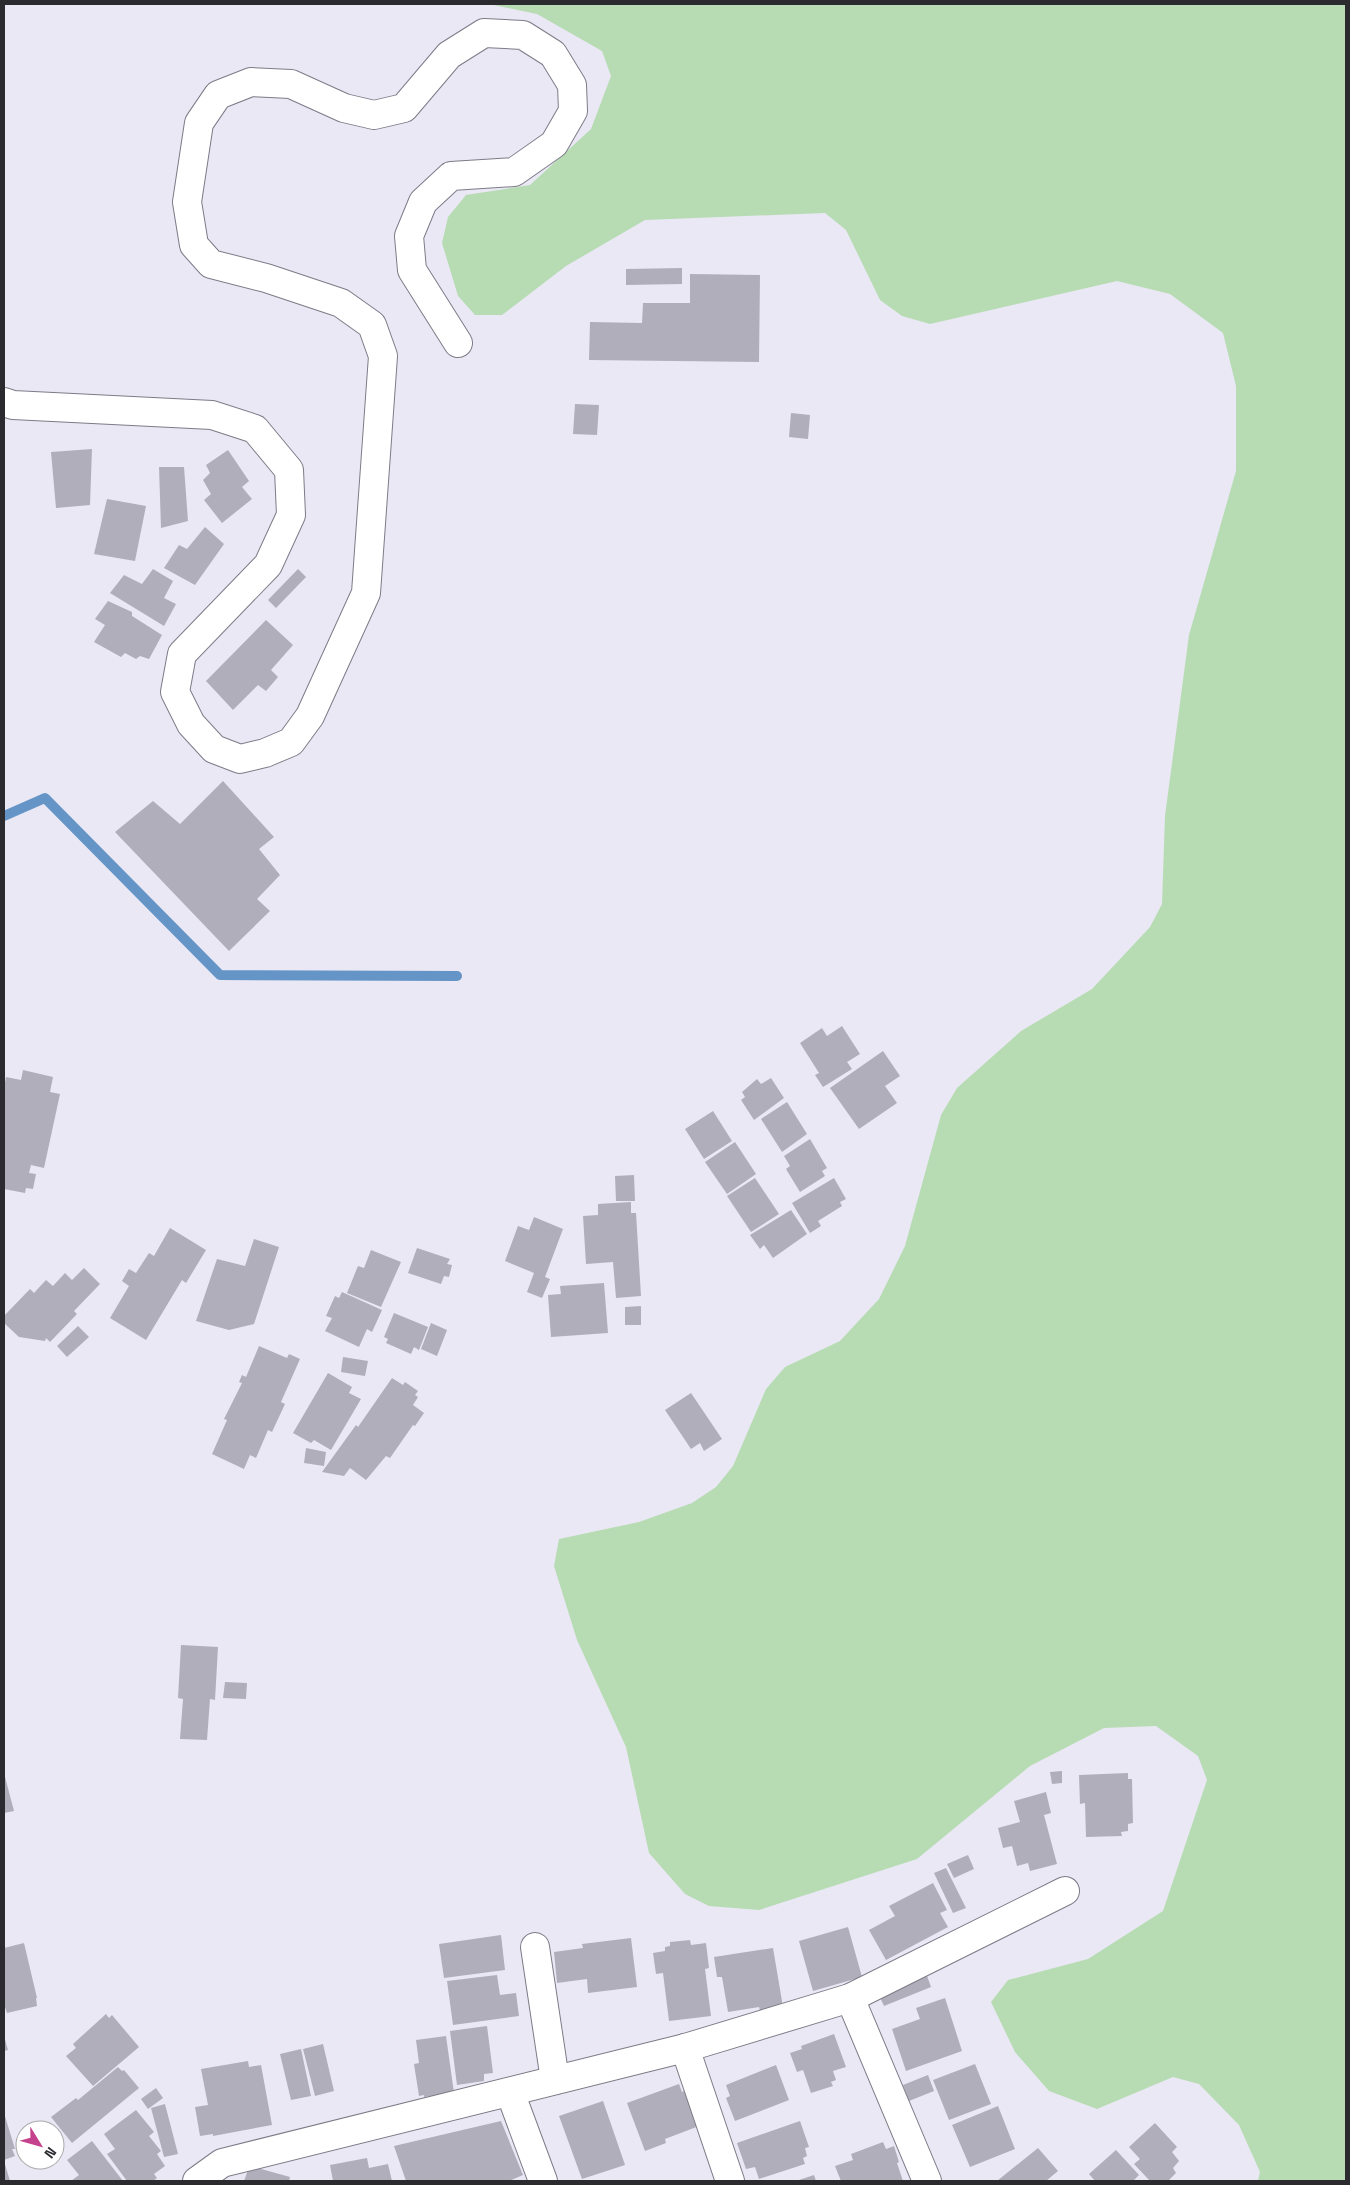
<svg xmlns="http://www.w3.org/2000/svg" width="1350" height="2185" font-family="'Space Grotesk',sans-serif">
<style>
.green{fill:#b7dcb3}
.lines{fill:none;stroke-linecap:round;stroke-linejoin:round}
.stream{stroke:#6594c6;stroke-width:10}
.building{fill:#afaeba}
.street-casing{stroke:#7d7b87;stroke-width:30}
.street{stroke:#fff;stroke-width:28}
</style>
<rect width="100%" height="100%" fill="#eae8f5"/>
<!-- green -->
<path class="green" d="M489,4H1346V2181H1258L1260,2172L1239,2125L1199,2084L1173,2077L1097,2109L1049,2091L1015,2052L991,2002L1008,1980L1088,1959L1163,1911L1207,1780L1198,1756L1156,1726L1104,1728L1030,1766L917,1859L759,1910L709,1906L685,1894L649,1853L626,1747L577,1640L554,1566L559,1539L639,1522L692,1503L716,1487L733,1466L766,1389L785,1367L840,1341L879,1299L905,1246L941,1115L957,1088L1021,1031L1092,989L1150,927L1162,904L1165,816L1189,635L1236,471V386L1223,333L1170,294L1117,281L930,324L902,316L880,300L846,230L825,213L645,220L566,266L502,315H475L458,296L442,243L448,217L466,195L530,185L591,129L611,76L602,51L537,14Z"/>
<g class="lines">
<!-- stream -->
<path class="stream" d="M4,816L45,798L220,975L457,976"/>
</g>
<!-- building -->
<g class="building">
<path d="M682,268V284L626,285V269Z"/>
<path d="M690,274L760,275L759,362L589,360L590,322L642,323L643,303H690Z"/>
<path d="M575,404L599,405L597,435L573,434Z"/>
<path d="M791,413L810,415L808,439L789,437Z"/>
<path d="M92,449L90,505L56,508L51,452Z"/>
<path d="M228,450L249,481L242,487L252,499L222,523L204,500L211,494L203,480L210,473L206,465Z"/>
<path d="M159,467H184L188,521L161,528Z"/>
<path d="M107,499L146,506L135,561L94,554Z"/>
<path d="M205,527L224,544L195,585L164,568L179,545L187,549Z"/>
<path d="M153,569L173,581L164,598L176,604L164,626L110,593L124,575L142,584Z"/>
<path d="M298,569L306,577L276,608L268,600Z"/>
<path d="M108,601L132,612V616L162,635L149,659L140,656L136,659L125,653L121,657L94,642L105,625L95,619Z"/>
<path d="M266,620L293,645L271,670L278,677L266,691L258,685L233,710L206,681Z"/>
<path d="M223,781L274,837L259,849L280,875L257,899L270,911L229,951L115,832L153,801L180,824Z"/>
<path d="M842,1026L860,1054L847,1062L852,1069L823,1087L815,1075L819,1073L800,1043L822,1028L827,1036Z"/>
<path d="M883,1051L900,1076L885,1086L897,1103L859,1129L830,1088Z"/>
<path d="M23,1070L53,1077L50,1092L60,1094L44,1168L31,1165L29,1173L36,1174L33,1189L26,1188L25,1193L4,1189V1088L6,1077L21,1080Z"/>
<path d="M771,1078L784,1098L754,1120L741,1100L745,1097L742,1092L757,1079L761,1084Z"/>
<path d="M787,1102L807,1134L782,1152L761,1119Z"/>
<path d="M713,1111L732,1141L704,1159L685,1129Z"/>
<path d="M810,1139L827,1168L822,1171L825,1176L800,1192L786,1169L790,1166L784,1156Z"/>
<path d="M735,1142L756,1174L727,1194L705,1162Z"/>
<path d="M634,1175L635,1201H616L615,1176Z"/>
<path d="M755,1178L779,1214L751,1232L727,1196Z"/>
<path d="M834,1178L846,1199L840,1202L842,1206L818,1221L821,1226L810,1233L792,1203Z"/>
<path d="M631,1202V1213H636L641,1296L616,1298L613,1262L586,1264L583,1216L598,1215V1204Z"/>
<path d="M791,1210L807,1234L773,1258L764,1245L760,1249L750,1235Z"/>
<path d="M534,1217L563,1229L545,1277L550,1279L542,1298L527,1292L534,1273L505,1261L518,1226L529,1230Z"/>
<path d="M170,1228L206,1250L186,1283L182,1280L146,1340L110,1318L129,1286L122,1281L129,1269L136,1273L149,1253L154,1256Z"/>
<path d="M254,1239L279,1247L254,1324L229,1330L196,1321L217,1259L245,1266Z"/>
<path d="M417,1248L450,1259L447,1264L452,1265L449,1277L444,1276L441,1284L408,1273Z"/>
<path d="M371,1250L401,1262L381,1307L347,1293L358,1266L364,1268Z"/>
<path d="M84,1268L100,1284L74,1311L77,1314L50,1342L46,1338L45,1341L19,1337L4,1323V1316L30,1289L34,1293L46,1280L53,1286L65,1273L72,1280Z"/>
<path d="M604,1283L608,1333L551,1337L548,1295L561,1294L560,1286Z"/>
<path d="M342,1292L382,1310L372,1332L367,1329L359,1347L325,1331L332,1318L326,1316L335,1296L339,1298Z"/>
<path d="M641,1306V1325H625V1307Z"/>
<path d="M394,1313L428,1327L419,1350L414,1347L411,1354L386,1343L388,1339L384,1337Z"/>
<path d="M431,1323L447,1330L437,1356L421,1349Z"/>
<path d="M78,1326L89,1337L67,1357L57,1346Z"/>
<path d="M259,1346L287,1358L289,1354L300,1359L281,1402L285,1404L272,1432L268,1430L256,1458L250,1455L244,1469L212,1454L227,1420L224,1419L242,1383L239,1382L242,1375L246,1377Z"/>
<path d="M343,1357L368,1361L365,1376L341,1372Z"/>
<path d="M328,1373L352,1387L349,1393L361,1399L331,1450L314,1440L311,1443L293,1433Z"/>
<path d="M392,1378L403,1385L405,1382L418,1391L415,1395L418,1397L413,1405L424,1413L415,1426L413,1425L390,1458L386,1456L366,1480L350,1468L344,1476L322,1472L356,1425L358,1427Z"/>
<path d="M691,1393L722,1439L704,1451L700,1443L691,1449L665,1410Z"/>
<path d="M306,1448L326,1452L324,1466L304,1463Z"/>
<path d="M181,1645L218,1647L215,1700L210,1699L207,1740L180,1739L183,1699L178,1698Z"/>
<path d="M225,1682L247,1683L246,1699L223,1698Z"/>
<path d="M1062,1771V1783L1052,1784L1050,1772Z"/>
<path d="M4,1773L14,1811L4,1813Z"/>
<path d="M1128,1773V1779H1132L1133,1823L1128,1824V1831L1121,1832L1122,1836L1086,1837L1085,1803L1080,1804L1079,1775Z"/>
<path d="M1046,1792L1051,1813L1044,1815L1057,1864L1030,1871L1028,1863L1017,1866L1012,1846L1003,1848L998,1828L1020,1822L1014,1801Z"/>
<path d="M968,1855L974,1869L954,1878L947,1864Z"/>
<path d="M946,1868L966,1908L953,1913L934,1873Z"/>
<path d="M933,1883L947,1910L940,1913L948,1927L886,1960L869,1930L895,1916L889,1906Z"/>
<path d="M848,1927L862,1977L813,1991L799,1941Z"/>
<path d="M501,1935L505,1970L444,1978L439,1944Z"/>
<path d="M631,1938L637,1987L588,1993L587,1979L557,1983L554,1952L583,1948L582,1944Z"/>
<path d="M690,1940L691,1945L706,1943L709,1968L705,1969L711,2016L669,2021L663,1973L656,1974L653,1953L665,1951V1947L670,1946V1942Z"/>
<path d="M24,1943L37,1998H36L37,2006L7,2013L4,2004V1948Z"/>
<path d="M773,1948L783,2007L760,2011L759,2007L728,2012L722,1977H717L714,1957Z"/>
<path d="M926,1973L931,1987L884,2006L878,1993Z"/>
<path d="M497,1975L500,1995L516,1993L519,2016L453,2025L447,1981Z"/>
<path d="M945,1998L962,2051L906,2071L892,2029L920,2019L916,2008Z"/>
<path d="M106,2014L109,2018L112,2015L139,2047L93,2086L66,2056L76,2048L73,2044Z"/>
<path d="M487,2026L493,2073L484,2074V2081L457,2085L450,2031Z"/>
<path d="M834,2034L846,2067L833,2071L836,2080L831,2082L833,2086L811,2093L803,2070L797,2072L790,2053L802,2049L801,2046Z"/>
<path d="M4,2036L8,2050L4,2051Z"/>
<path d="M446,2036L454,2093L424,2097V2095L419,2096L414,2064L419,2063L416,2040Z"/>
<path d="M323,2044L334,2091L315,2096L303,2049Z"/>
<path d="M301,2049L311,2096L291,2100L280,2054Z"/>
<path d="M248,2061L249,2067L261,2065L272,2125L213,2136V2134L200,2136L195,2107L208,2105L201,2069Z"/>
<path d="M975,2064L991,2104L949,2120L933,2080Z"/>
<path d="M776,2065L789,2100L735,2121L726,2098L730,2096L726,2085Z"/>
<path d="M118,2067L122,2071L124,2070L139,2088L72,2143L51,2117L76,2098L78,2100Z"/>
<path d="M928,2075L934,2091L909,2101L903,2085Z"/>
<path d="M679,2084L682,2092L686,2090L699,2126L665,2139L666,2143L645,2151L627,2103Z"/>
<path d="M156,2088L163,2098L148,2109L141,2099Z"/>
<path d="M603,2101L625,2165L582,2179L559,2116Z"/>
<path d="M165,2104L178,2154L164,2157L151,2108Z"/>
<path d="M998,2106L1015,2149L970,2167L952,2125Z"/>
<path d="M136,2110L154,2132L149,2136L161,2151L157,2154L165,2166L154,2174L157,2178L153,2181H127L107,2154L115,2149L104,2134Z"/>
<path d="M4,2113L15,2149H12L15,2156L4,2160Z"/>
<path d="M501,2121L523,2175L509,2181H406L394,2146Z"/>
<path d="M800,2121L809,2147L805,2148L807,2156L803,2158L805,2164L759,2179L755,2167L746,2169L737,2143Z"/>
<path d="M1155,2123L1177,2147L1172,2152L1179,2161L1173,2168L1176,2173L1168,2181H1150L1134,2164L1140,2159L1129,2147Z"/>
<path d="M92,2141L123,2181H71L79,2175L67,2160Z"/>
<path d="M883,2142L886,2149L894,2146L899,2162L897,2163L903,2181H841L835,2166L853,2160L851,2154Z"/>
<path d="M1038,2148L1058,2171L1046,2181H997Z"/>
<path d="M1116,2150L1139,2175L1133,2181H1095L1089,2174Z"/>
<path d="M367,2158L369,2168L388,2164L392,2181H333L330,2165Z"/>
<path d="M4,2161L10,2181H4Z"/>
<path d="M254,2167L290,2177L289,2181H244L248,2170L252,2171Z"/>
<path d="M814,2175L816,2181H796Z"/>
</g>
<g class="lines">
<!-- street casing -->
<g class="street-casing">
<g id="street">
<path d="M4,402L13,405L212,415L255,429L289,470L291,515L268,565L182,654L175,692L191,724L214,749L240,759L265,753L291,742L310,716L366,593L383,356L372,325L341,303L266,278L211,264L194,245L187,202L199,123L218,95L251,82L291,84L344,108L374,115L404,108L449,55L484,33L523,35L553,54L572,85L573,111L554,144L514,172L451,176L423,202L409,236L412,270L458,343"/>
<path d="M535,1947L555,2080"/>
<path d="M850,1998L927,2181"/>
<path d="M685,2048L730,2181"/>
<path d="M510,2092L543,2181"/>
<path d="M197,2181L222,2163L685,2048L850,1998L1065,1891"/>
</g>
</g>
<!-- street -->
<use href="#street" class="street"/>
</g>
<!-- border -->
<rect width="1350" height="2185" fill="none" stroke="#2b2a2f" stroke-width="10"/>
<!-- north arrow -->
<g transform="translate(40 2145) rotate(127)"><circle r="24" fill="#ffffff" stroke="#aaaaac"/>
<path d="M0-4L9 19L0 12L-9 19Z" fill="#c5438c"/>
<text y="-8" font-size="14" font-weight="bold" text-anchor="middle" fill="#2b2a2f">N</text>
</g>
</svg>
